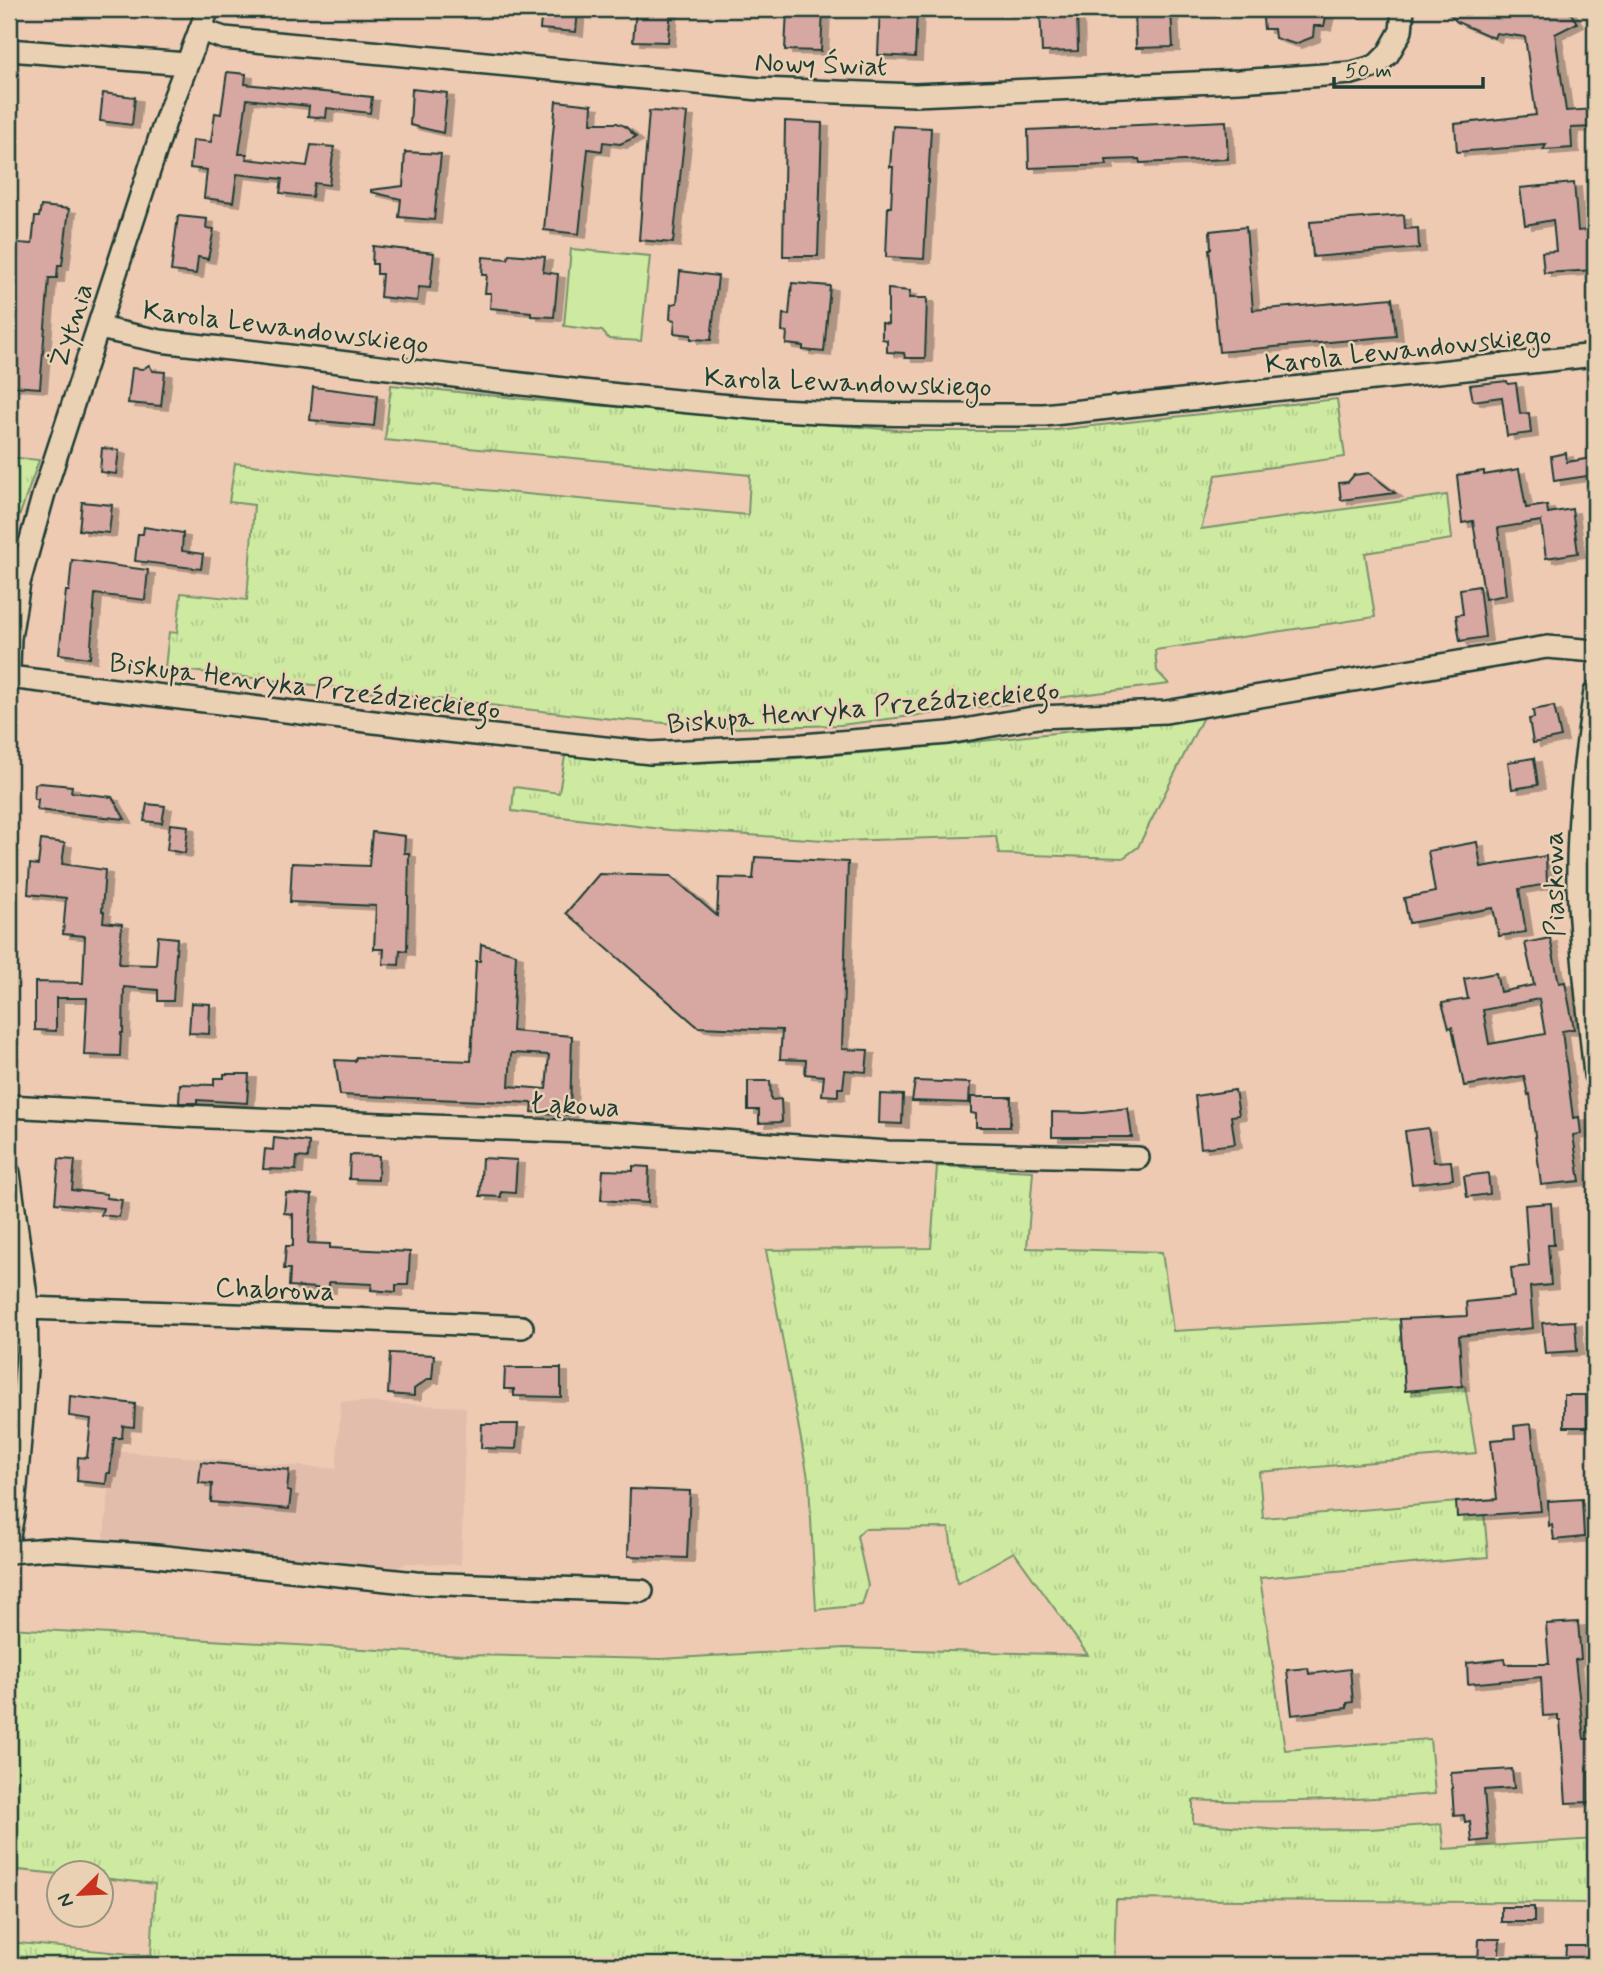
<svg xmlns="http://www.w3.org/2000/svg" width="1604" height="1974" font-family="Mynerve,sans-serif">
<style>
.built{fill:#e3bdac}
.grass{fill:url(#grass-tufts);stroke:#76946a;stroke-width:2}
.park{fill:#ceeaa1;stroke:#76946a;stroke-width:2}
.building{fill:#d7a8a2;stroke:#1f3d34;stroke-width:2;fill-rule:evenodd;filter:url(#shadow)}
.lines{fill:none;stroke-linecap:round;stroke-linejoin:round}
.minor-casing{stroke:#1f3d34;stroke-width:26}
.minor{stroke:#ebd1b3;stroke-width:21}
.labels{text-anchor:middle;stroke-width:5;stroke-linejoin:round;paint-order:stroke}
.street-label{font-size:28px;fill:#1f3d34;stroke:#ebd1b3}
</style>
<defs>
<pattern id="grass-tufts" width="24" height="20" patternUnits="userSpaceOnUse" patternTransform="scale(1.75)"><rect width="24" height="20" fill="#ceeaa1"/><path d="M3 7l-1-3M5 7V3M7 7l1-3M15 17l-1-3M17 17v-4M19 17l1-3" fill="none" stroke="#b0ca8b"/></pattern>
<filter id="shadow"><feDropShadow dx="7" dy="4" stdDeviation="0" flood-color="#0004"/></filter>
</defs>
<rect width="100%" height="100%" fill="#eecab3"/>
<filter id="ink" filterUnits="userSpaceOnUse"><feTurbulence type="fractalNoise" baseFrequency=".0143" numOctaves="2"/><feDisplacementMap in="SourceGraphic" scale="14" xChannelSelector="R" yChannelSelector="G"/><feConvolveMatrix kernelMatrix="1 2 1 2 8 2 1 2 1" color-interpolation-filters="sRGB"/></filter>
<g filter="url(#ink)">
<!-- built -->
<path class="built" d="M341,1401L466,1407L461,1565L407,1563L397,1568L103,1547L112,1451L336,1469Z"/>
<!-- grass -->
<g class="grass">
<path d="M391,385L534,400L908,431H1047L1337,399L1345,457L1216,475L1201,529L1447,495L1452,539L1365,553L1375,617L1155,650L1157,671L1169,684L840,725L734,728L612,719L165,668L169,632L177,633L181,593L247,600L254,505L229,502L235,463L379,480L748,515L750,475L385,440Z"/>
<path d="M9,457L39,460L14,531H9Z"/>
<path d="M1203,717L1138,847L1123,858L999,854L996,836L840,841L670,830L512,811L514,787L559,793L566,750L671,760H772L898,750Z"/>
<path d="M937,1166L1033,1171L1027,1248L1162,1252L1173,1331L1400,1319L1405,1391L1465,1386L1476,1453L1259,1472L1263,1518L1483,1500L1488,1557L1260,1578L1285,1750L1430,1739L1435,1794C1354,1800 1275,1804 1193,1800V1823L1281,1830L1370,1829L1441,1824L1444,1849L1595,1839V1903L1116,1899L1114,1965H9V1942L151,1956L155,1884L102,1878V1872L59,1874L9,1869V1628L463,1655L661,1659L845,1648L1088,1655L1014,1552L957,1584L949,1528L864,1529L857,1536L868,1586L862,1605L816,1610L809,1483L766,1250L931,1248Z"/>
</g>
<!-- park -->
<path class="park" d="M571,249L650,256L641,341L609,339L602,331L564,326Z"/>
<!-- building -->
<g class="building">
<path d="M542,9H578L576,32L540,29Z"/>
<path d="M636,9H671L668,42L633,41Z"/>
<path d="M787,9H823L821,51L785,50Z"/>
<path d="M880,9H917L915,57L878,55Z"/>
<path d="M1040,9H1077L1078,51L1042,52Z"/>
<path d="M1135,9H1171L1173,47L1136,48Z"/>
<path d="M1262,9H1328L1324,26H1314L1313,37L1295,44L1275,38L1274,29H1264Z"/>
<path d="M1444,9H1568L1577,23L1555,34L1566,111L1595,109V127L1571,128L1572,148L1543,150L1546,145L1457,152L1455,124L1536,115L1525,37L1496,33L1494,38L1457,22Z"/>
<path d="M227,72L246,74L245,84L372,97L370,113L327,108L326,118L308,116L309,106L247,99L239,154H247L246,159L307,166L311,145L334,147L329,185L314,183L312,197L280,193L282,179L237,174L233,202L204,198L207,170L190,168L193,140L211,142L215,113L221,114Z"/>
<path d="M412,89L447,93L443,133L410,125Z"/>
<path d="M103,93L135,97L132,125L100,121Z"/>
<path d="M556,101L592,105L591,123H617L625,126L636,137L620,144L603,142L602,151L588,149L579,234L544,230Z"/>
<path d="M649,111L687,113L673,243L639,240Z"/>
<path d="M785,121L822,123L818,256H783Z"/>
<path d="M1226,121L1228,159L1140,163L1139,159L1106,160L1107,165L1029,168L1028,130Z"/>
<path d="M893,126L931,128L924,259L886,257L888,207H891L893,167H890Z"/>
<path d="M405,152L441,154L434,220L399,217L401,199L371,192V190L403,186Z"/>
<path d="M1574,183L1578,231L1595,229V270L1544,273L1542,252L1556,251L1553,220L1525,225L1520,188Z"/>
<path d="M41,206L69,209L62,265H58L57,278H49L40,388L12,386L16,332L9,331V296H14L18,243L32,244L35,217H39Z"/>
<path d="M1404,215L1405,229L1418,228L1419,248L1313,257L1310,222Z"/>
<path d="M178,216L207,219L206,228L214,229L208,259L198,257L196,274L171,271Z"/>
<path d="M1246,227L1253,310L1392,298L1396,336L1219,352L1209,249H1211L1210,231Z"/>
<path d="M373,246L434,253L430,288L419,287L417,301L380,297L382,274H377V264H372Z"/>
<path d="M509,254L545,257L543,272L558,274L554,317L531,316V312L490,308L491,293H485L487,275H482L483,257L508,259Z"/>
<path d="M680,271L718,276L711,340L691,339V335L674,333L675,320L670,319L671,304L677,303Z"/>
<path d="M792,283L830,286L824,352L803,350V346L786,344L787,332L782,331L783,314L789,315Z"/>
<path d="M888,289L910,291L909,298H927L925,358H905L904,353L887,352V340L882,339V323L888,324Z"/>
<path d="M149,365L153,371L165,372L161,406L128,403L132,368L143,369Z"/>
<path d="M1507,381L1508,384L1516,383L1520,414L1529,413L1531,433L1507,436L1502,397L1473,401L1470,385Z"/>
<path d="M313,387L377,395L374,426L310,420Z"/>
<path d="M102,448L119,450L116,474L100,472Z"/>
<path d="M1566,453L1567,462L1592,458L1594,475L1554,481L1551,456Z"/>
<path d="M1519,469L1526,508L1547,505L1548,513L1572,509L1578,553L1546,558L1541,521L1498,528L1506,595L1485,599L1473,521L1462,523L1457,475L1484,471V475Z"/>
<path d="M1369,473L1395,493L1341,500L1339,483L1348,482L1354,475Z"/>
<path d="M82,502L112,505L109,533L79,530Z"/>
<path d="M144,527L183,533L182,551L203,554L201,569L135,561L138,534H143Z"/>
<path d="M72,560L148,570L145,600L95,594L90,658L59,654L66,591H69Z"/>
<path d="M1479,586L1485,637L1460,641L1456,615L1463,614L1460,589Z"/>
<path d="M1554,706L1561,737L1533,743L1529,719L1534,718L1533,710Z"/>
<path d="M1534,758L1538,785L1512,789L1508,762Z"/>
<path d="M40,783L72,786L71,792L112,797L125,819L37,810L38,799H34L35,784Z"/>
<path d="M147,804L165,806L162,823L144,821Z"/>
<path d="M170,824L188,826L185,853L167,850Z"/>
<path d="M372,832L405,836L404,853H409L407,951L400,950L399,965L383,964L384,949H374L376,906L290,902L292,863L369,866Z"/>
<path d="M41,840L65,843L62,864L105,870L102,911L104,912L103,922L122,924L119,964L156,965L158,936L177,938L173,1001H158V990L124,987L123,1033H121L120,1056L84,1055L87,998H56V1031L35,1030V982L83,983L85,936L63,934L66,898L28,894L30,864L38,865Z"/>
<path d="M1477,842L1481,867L1546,856L1547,884L1519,889L1526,932L1499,936L1493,908L1409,923L1404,898L1435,892L1428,851Z"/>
<path d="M755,857L848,862L842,1049L868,1050L866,1072L845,1070L843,1088H838V1096L822,1095L824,1076L805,1074L806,1060L780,1059L782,1030L698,1027L566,913L599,874L671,876L717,916L719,878L753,879Z"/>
<path d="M1550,938L1559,983L1565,982L1574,1029L1562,1031L1573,1118L1579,1117L1581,1134L1573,1135L1580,1181L1541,1185L1530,1094L1528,1095L1524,1076L1464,1086L1452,1027L1449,1028L1442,1003L1468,999L1464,979L1496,973L1500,992L1534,985L1525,943ZM1539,999L1545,1034L1489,1044L1483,1010Z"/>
<path d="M481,944L516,954L512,1031L572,1036L570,1115L532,1112L533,1103L340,1095L335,1060L355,1061L356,1057L471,1061L476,961H480ZM511,1053L549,1055L546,1089L509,1086Z"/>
<path d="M191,1003L210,1004L209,1034L189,1033Z"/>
<path d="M224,1074H249L247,1103L197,1100V1103H179L180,1084L214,1085V1078H224Z"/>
<path d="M748,1081H770L771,1100L781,1099L782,1122L759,1123V1110H748Z"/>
<path d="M915,1081L970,1083L969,1103L912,1101Z"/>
<path d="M1235,1090L1239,1115L1231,1116L1235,1144L1201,1148L1195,1096Z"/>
<path d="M880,1094L903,1095L902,1124L879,1123Z"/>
<path d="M971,1097H1011L1010,1127H976V1114L971,1113Z"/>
<path d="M1128,1108L1132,1137H1052V1112L1085,1113Z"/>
<path d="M1428,1128L1434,1162L1451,1161L1453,1179L1412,1184L1405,1131Z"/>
<path d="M274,1138L309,1142L308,1158L297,1157L296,1170L263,1169L265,1149L273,1150Z"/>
<path d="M350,1155L379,1156L378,1180L349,1179Z"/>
<path d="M482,1158L517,1160L515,1193L501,1192V1197L480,1196Z"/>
<path d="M59,1159L75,1160L72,1190L107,1194L106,1198L122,1200L119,1217L101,1215L103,1208L55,1203Z"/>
<path d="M633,1166L649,1167L648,1203L601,1200L603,1170L633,1171Z"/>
<path d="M1488,1173L1490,1194L1467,1197L1464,1176Z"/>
<path d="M286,1193L312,1195L308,1243L330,1244V1248L410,1252L408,1285H396V1292L371,1290L372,1284L329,1282V1289L289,1286L290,1269H284L286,1246H293V1214L284,1213Z"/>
<path d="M1551,1203L1554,1245H1548L1551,1285L1530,1287L1533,1328L1459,1336L1462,1386L1405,1391L1400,1319L1467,1316L1466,1302L1514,1297L1511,1268L1529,1266L1525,1205Z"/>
<path d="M1575,1321L1577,1351L1545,1353L1542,1323Z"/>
<path d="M390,1353L434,1355L432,1379H428L414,1389V1396L388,1394Z"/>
<path d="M505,1368H561V1397L514,1396V1389H504Z"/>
<path d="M1564,1395H1586L1587,1427H1564Z"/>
<path d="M70,1396L135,1404L134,1427L123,1426L122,1438H114L110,1473H107L106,1484L77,1481L78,1457L87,1458L91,1419L69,1416Z"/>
<path d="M482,1424H518L516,1449L481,1448Z"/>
<path d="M1531,1424L1541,1511L1457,1517L1456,1502L1497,1499L1491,1440L1515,1438L1514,1426Z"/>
<path d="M201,1462L289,1470L287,1491L291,1492L289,1509L211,1502L212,1484L199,1483Z"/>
<path d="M630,1489L690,1491L687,1558L628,1556Z"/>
<path d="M1582,1499L1584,1537L1554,1540L1552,1525L1549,1526L1548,1501Z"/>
<path d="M1578,1622L1581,1659L1575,1660L1584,1739H1593L1595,1771H1588L1589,1802L1566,1803L1560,1720H1558V1715L1543,1716L1541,1677L1468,1684L1467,1663L1505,1659L1506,1664H1549L1546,1624Z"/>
<path d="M1308,1668L1309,1674L1350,1669L1353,1702L1347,1703V1708L1292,1715L1287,1670Z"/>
<path d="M1512,1769L1514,1788L1484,1790L1488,1840L1472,1842L1470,1821L1465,1822L1464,1815L1454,1816L1451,1773Z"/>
<rect x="1501" y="1907" width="33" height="15"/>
<path d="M1479,1939H1500L1498,1965H1478Z"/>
<path d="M1566,1946H1591V1965H1565Z"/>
</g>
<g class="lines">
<!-- minor casing -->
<g class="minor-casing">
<g id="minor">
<path d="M200,30L224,38L760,89L915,95L1239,81L1352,73L1376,66L1388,54L1401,31L1403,9"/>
<path d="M9,50L186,64"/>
<path d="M99,328L160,341C358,363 556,391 754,408C850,416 948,415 1044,415L1595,355"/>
<path d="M9,666L10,638L19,583L44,493L165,122L208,9"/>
<path d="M9,677L439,730L651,753L803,745L948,733L1038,717L1166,712L1547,647L1595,651"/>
<path d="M1595,692C1585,755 1577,819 1578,883C1580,947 1589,1011 1595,1075"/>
<path d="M9,1106L185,1116L605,1133L888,1152L1138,1158"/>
<path d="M9,1173L26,1296L27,1358L14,1509L9,1536"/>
<path d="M26,1308L351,1319L522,1327"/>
<path d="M9,1552L50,1549L146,1555L416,1583L642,1591"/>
</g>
</g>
<!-- minor -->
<use href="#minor" class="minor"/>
</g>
</g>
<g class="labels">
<!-- street labels -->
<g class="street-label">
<text transform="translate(821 63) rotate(2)" y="10">Nowy Świat</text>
<text transform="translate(70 325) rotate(-72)" y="10">Żytnia</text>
<text transform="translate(286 326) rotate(7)" y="10">Karola Lewandowskiego</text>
<text transform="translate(1408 348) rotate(-6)" y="10">Karola Lewandowskiego</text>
<text transform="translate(848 381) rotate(2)" y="10">Karola Lewandowskiego</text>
<text transform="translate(305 685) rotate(7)" y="10">Biskupa Henryka Przeździeckiego</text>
<text transform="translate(863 706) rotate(-5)" y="10">Biskupa Henryka Przeździeckiego</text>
<text transform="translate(1553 884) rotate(-91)" y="10">Piaskowa</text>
<text transform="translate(575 1104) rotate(3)" y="10">Łąkowa</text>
<text transform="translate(275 1288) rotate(2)" y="10">Chabrowa</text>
</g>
</g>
<!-- margin -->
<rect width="1604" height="1974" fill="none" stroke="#ebd1b3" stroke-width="35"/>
<rect x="18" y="18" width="1569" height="1939" fill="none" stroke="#1f3d34" stroke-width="2.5" filter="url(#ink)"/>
<!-- north arrow -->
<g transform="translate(80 1894) rotate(246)"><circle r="33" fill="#ebd1b3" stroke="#999680" stroke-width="2"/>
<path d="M0-5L12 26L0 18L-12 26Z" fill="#c8321e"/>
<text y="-10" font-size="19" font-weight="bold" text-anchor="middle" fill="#1f3d34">N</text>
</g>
<!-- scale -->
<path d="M1334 77v10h149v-10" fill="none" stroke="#1f3d34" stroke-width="3.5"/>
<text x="1345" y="77" font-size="21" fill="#1f3d34" stroke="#ebd1b3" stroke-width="5" paint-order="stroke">50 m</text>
</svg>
